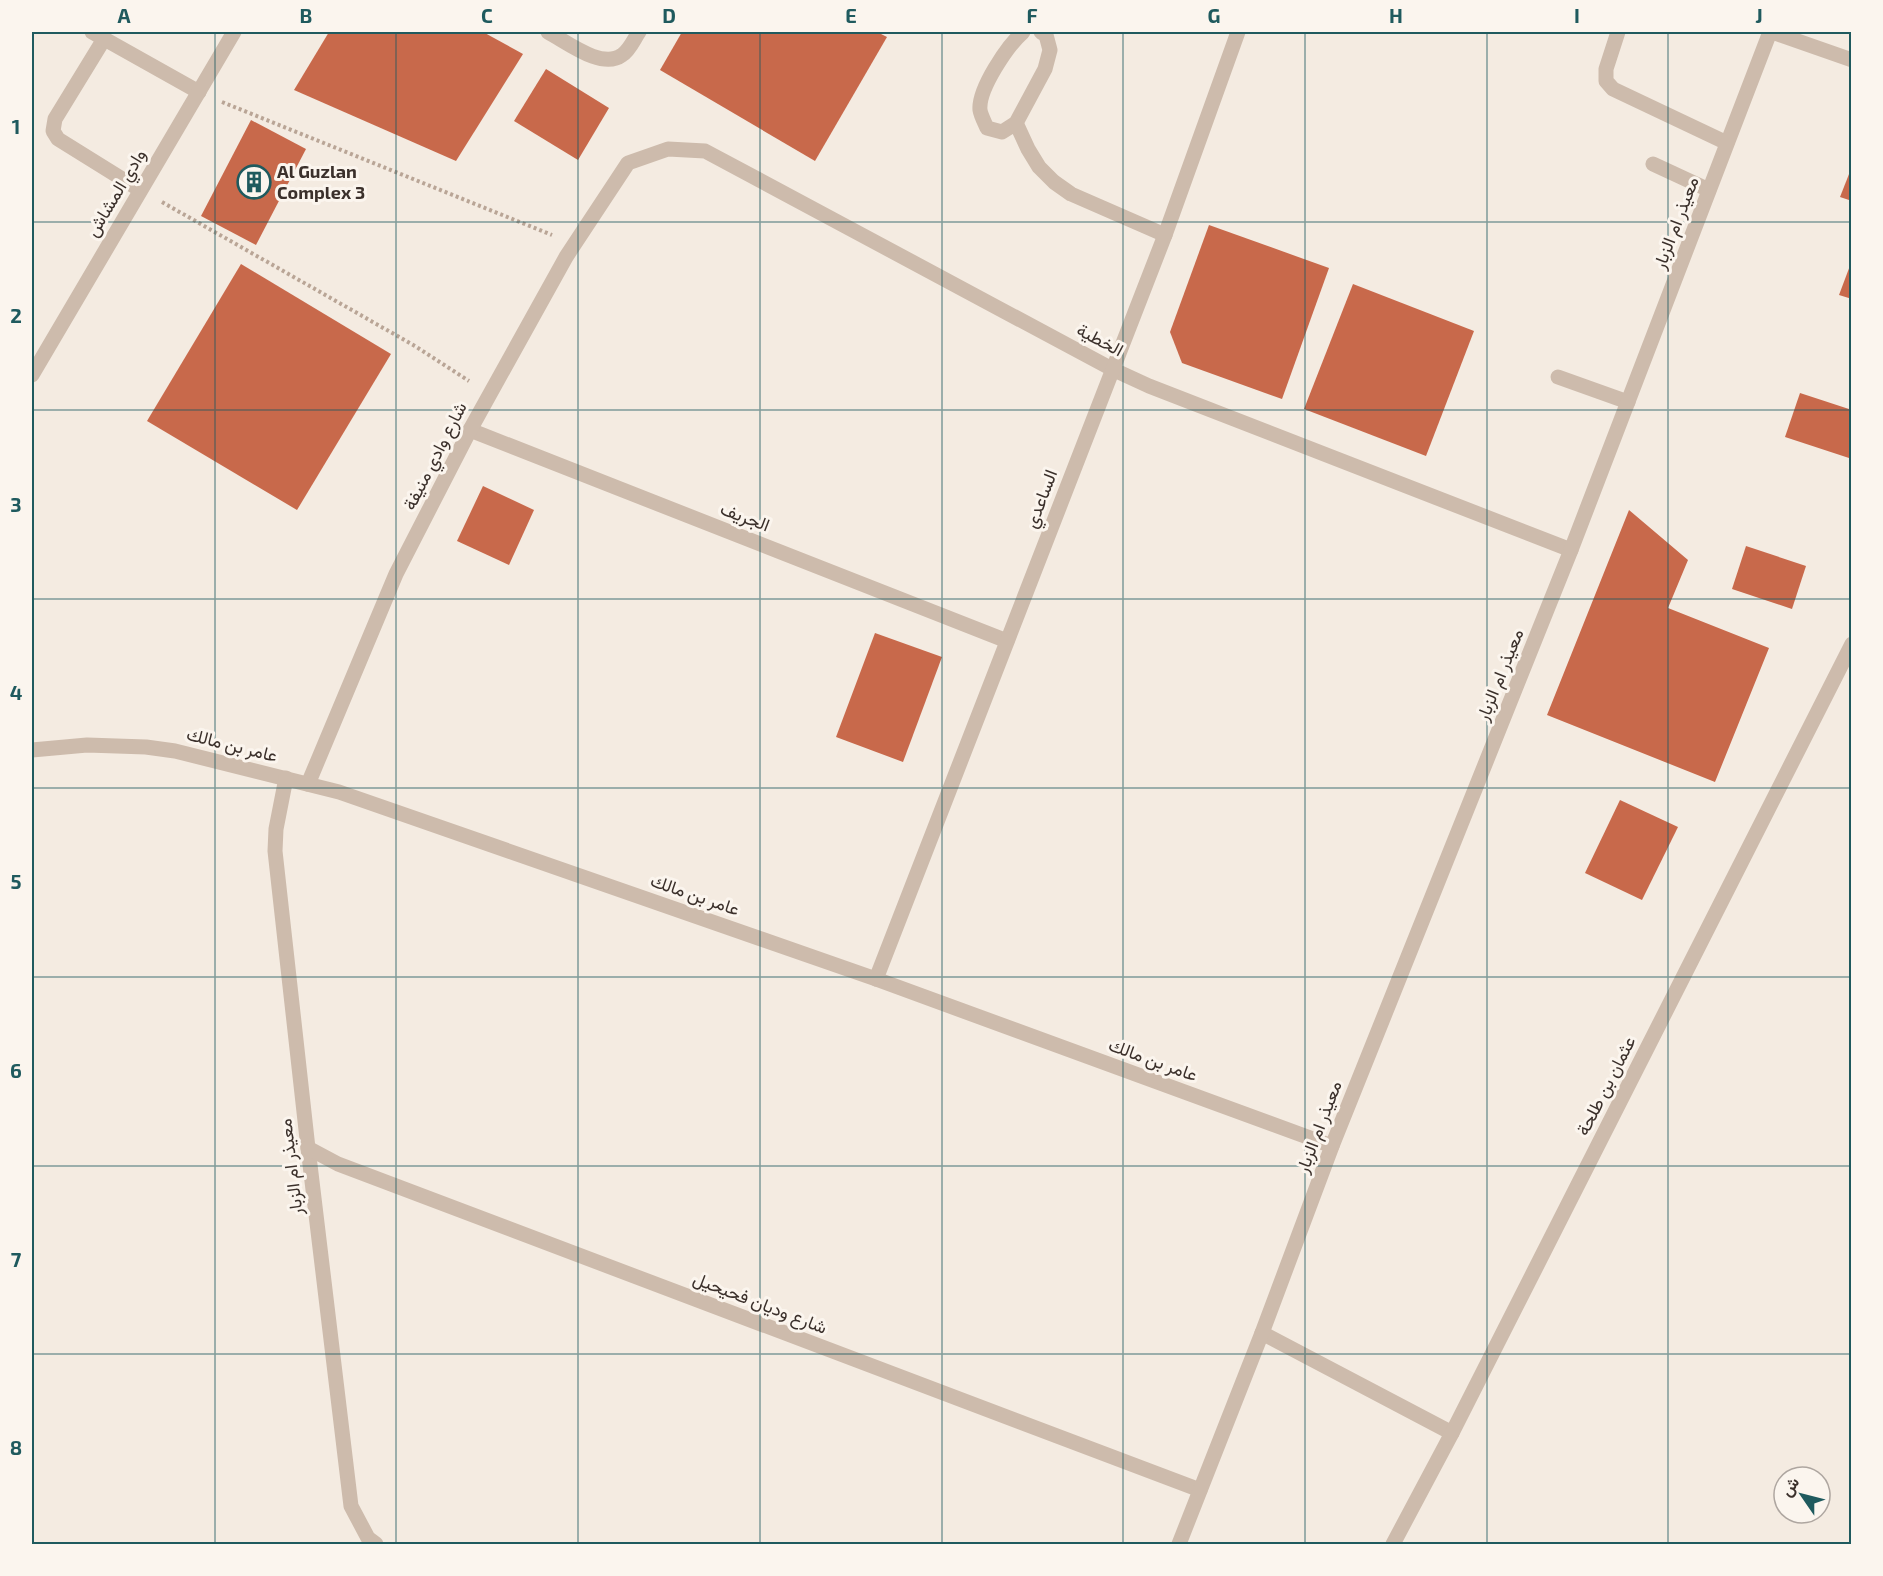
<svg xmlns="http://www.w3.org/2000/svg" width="1883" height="1576" font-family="'Exo 2',Vazirmatn,sans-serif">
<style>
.building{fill:#c8694b}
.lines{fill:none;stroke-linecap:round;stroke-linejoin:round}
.path{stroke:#b9a596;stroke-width:4;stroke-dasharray:3 3;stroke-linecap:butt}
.service{stroke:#cdbbac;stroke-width:15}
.minor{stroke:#cdbbac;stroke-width:15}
.grid{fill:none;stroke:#1f5a5e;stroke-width:1.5;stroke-opacity:0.55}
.labels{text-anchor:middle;stroke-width:6;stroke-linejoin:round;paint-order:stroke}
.poi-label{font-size:18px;font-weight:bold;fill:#3b302b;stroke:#fbf5ee;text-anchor:start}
.street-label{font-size:18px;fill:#3b302b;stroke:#fbf5ee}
.neatline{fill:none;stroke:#1f5a5e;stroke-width:2}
.grid-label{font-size:20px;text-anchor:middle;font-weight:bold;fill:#1f5a5e}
</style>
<rect width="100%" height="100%" fill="#f4ebe1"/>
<!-- building -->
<g class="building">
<path d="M329,32H483L523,54L456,161L294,90Z"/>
<path d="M682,32H877L887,37L815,161L660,70Z"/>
<path d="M546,69L609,108L578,160L514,121Z"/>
<path d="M251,120L306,149L256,245L201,216Z"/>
<path d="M1851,169H1852V201L1840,197Z"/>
<path d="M1209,225L1329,268L1282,399L1182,363L1170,332Z"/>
<path d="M1851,263H1852V299L1839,295Z"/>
<path d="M241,264L391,354L297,510L147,421Z"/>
<path d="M1353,284L1474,331L1426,456L1304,409Z"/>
<path d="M1800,393L1852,410V452L1849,458L1785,437Z"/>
<path d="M483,486L534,510L509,565L457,541Z"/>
<path d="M1629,510L1688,560L1668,608L1769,648L1715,782L1547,715Z"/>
<path d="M1746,546L1806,566L1792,609L1732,589Z"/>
<path d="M875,633L942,657L903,762L836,737Z"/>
<path d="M1620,800L1678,827L1642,900L1585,873Z"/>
</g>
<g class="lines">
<!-- path -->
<g class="path">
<path d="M222,102L552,235"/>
<path d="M162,202L415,346L469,381"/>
</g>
<!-- service -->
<g class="service">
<path d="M1618,32L1606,69V81L1613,89L1727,143"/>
<path d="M104,39L55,119L53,131L58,139L140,190"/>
<path d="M1653,164L1709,190"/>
<path d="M1558,377L1628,402"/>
</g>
<!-- minor -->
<g class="minor">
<path d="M92,32L199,92"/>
<path d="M548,32C567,42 602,70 622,55C630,50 634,39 639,32"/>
<path d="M1023,32C1008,45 978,89 980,110C981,116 985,123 987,128L1002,132L1016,123L1045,69L1050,50L1046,35L1041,32"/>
<path d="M1772,32L1852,60"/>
<path d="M1016,123L1028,149L1039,167L1054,182L1071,194L1165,235"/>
<path d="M32,375L234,32"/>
<path d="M470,430L1007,641"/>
<path d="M32,750L87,745L146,747L175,751L339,792L876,979L1332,1146"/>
<path d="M286,778L276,829L275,851L308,1148L351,1506L368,1538L376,1544"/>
<path d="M308,784L396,574L470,430L566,257L628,163L668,149L705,151L1112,369L1149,386L1571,550"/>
<path d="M876,979L1165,235L1238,32"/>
<path d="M308,1148L338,1164L1200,1490"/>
<path d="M1262,1333L1452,1433"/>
<path d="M1179,1544L1262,1333L1332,1146L1571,550L1770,32"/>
<path d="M1393,1544L1452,1433L1852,644"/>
</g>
</g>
<!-- grid -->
<path class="grid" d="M215,32V1544M396,32V1544M578,32V1544M760,32V1544M942,32V1544M1123,32V1544M1305,32V1544M1487,32V1544M1668,32V1544M32,222H1852M32,410H1852M32,599H1852M32,788H1852M32,977H1852M32,1166H1852M32,1354H1852"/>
<!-- icons -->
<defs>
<g id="building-ring" transform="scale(1.725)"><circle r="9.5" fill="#fbf5ee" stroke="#1f5a5e" stroke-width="1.5"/><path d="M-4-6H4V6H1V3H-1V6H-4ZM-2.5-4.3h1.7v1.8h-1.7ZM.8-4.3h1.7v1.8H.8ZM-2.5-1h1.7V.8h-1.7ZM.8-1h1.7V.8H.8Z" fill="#1f5a5e"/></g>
</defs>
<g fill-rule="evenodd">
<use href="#building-ring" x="254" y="182"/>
</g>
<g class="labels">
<!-- poi labels -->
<g class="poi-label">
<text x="277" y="178">Al Guzlan<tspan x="277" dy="21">Complex 3</tspan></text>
</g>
<!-- street labels -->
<g class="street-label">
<text transform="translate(116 193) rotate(-59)" y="6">وادي المشاش</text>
<text transform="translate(1676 223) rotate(-69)" y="6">معيذر ام الزبار</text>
<text transform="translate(1100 340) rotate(28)" y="6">الخطية</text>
<text transform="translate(435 456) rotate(-63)" y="6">شارع وادي منيفة</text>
<text transform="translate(1041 499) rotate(-69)" y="6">الساعدي</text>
<text transform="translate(745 517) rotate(21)" y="6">الجريف</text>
<text transform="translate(1500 675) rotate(-68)" y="6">معيذر ام الزبار</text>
<text transform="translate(232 745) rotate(14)" y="6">عامر بن مالك</text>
<text transform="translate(695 895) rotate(19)" y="6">عامر بن مالك</text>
<text transform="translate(1153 1060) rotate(20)" y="6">عامر بن مالك</text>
<text transform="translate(1606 1086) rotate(-63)" y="6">عثمان بن طلحة</text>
<text transform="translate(1319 1127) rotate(-69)" y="6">معيذر ام الزبار</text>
<text transform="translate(291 1167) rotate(-97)" y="6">معيذر ام الزبار</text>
<text transform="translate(760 1303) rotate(21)" y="6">شارع وديان فحيحيل</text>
</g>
</g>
<!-- border -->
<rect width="1883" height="1576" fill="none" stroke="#fbf5ee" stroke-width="66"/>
<!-- north arrow -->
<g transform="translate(1802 1495) rotate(305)"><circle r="28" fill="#fbf5ee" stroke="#aea6a0" stroke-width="1.5"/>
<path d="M0-4.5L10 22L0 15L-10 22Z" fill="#1f5a5e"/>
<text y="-9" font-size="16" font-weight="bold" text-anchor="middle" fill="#3b302b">ش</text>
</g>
<rect x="33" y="33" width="1817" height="1510" class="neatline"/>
<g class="grid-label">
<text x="124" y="23">A</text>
<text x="306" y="23">B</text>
<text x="487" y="23">C</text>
<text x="669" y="23">D</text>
<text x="851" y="23">E</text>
<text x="1032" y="23">F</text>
<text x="1214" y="23">G</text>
<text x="1396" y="23">H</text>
<text x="1577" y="23">I</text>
<text x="1759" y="23">J</text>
<text x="16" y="134">1</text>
<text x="16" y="323">2</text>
<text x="16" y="512">3</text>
<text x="16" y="700">4</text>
<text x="16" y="889">5</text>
<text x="16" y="1078">6</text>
<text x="16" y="1267">7</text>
<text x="16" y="1455">8</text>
</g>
</svg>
